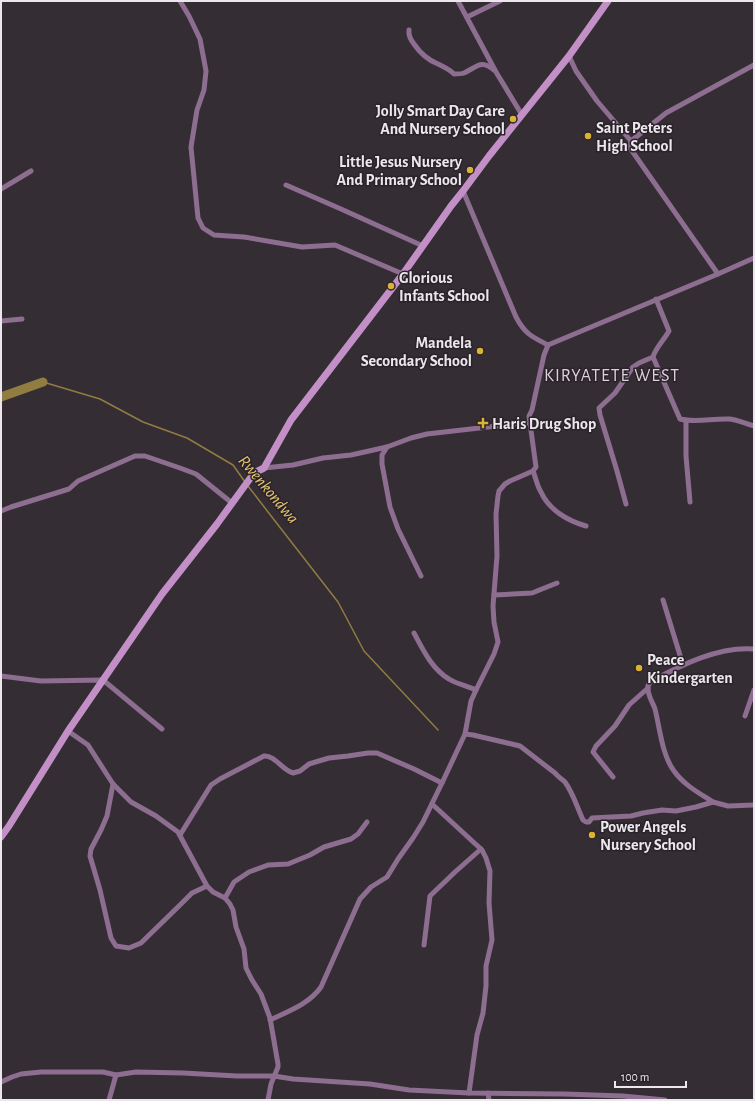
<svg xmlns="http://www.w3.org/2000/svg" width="755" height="1101" font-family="'Alegreya Sans',sans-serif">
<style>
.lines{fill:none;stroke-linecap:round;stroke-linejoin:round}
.stream{stroke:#917c42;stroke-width:1.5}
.river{stroke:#917c42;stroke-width:9}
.street{stroke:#8d6e90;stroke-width:5}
.secondary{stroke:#c290c7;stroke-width:7}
.poi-dot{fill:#dcb233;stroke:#2a232a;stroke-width:1.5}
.labels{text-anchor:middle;stroke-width:3;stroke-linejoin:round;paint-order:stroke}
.poi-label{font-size:16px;font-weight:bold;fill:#ebe7ec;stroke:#2a232a;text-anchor:start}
.water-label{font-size:17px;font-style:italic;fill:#e5c570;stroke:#2a232a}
.quarter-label{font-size:18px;letter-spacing:1px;fill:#dbd2dc;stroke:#2a232a}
</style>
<rect width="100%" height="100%" fill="#342d34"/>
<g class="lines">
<!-- stream -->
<g class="stream">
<path d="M43,382L100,399L143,422L187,438L233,465L245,482"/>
<path d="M248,486L275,521L338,602L364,651L438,730"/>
</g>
<!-- river -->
<path class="river" d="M1,397L43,382"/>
<!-- street -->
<g class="street">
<path d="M180,1L189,16L200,39L206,71L204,90L197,110L191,147L198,218L203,228L214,235L244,237L302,247L335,245L403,274"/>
<path d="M458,1L496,72L522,115"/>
<path d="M467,17L500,1"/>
<path d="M409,30C408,36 411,40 414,44C420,53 428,60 438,64C444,67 449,69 454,74C457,74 461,74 464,73C477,67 481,59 494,70"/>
<path d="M569,56L576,71L597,101L631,141L630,148L718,274"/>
<path d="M631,141L666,113L754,65"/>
<path d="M286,185L341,209L423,246"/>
<path d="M1,189L31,171"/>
<path d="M463,191L516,317C525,334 532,337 548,345"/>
<path d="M656,299L667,326L669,331C664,340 656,347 653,357L680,419C696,423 713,418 730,419C738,420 746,424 754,426"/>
<path d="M1,321L22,319"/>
<path d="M686,420V456L690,502"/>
<path d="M387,447L382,455V464L390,507L398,529L421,576"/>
<path d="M264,468L293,465L323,458L351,455L387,447L411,438L427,434L514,424L520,423H530L529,416L532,410L544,355L548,345L718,274L754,258"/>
<path d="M533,471C536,478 537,486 541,492C549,510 568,521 586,526"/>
<path d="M626,504L617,471L600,415L599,408L615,393L633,367L639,363L653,357"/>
<path d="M1,511L11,507L69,489L78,481L135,456H145L180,468L196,474L232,503"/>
<path d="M494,595L532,593L557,583"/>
<path d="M663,600L683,665"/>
<path d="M414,633C423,650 432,669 449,679C457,684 467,686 476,690"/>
<path d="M1,676L41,681L103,680L162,729"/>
<path d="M745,716L754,690"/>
<path d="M68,731L88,745L113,784L131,802L156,816L178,832L207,886L213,892L225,898L230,904L233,910L236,927L244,949L246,968L252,980L261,994L270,1018L278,1064V1067L271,1084L268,1100"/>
<path d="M465,734L473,735L520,746L555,773C558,777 562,779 565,782C573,793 577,807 583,820L586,822H589L592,818L631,816L643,813L662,810L676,811L696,807L713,802L728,806L754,805"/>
<path d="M613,777L593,752L596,746L615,726L629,705L648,688"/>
<path d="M113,784L107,816L101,830L91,849L90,856L100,890L111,938L116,946L129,948L141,943L181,904L192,893L207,886"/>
<path d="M713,802C699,793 684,785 674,771C662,755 660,729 655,709C653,703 648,696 648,689C647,685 649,683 652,681C681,665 719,646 754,649"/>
<path d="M432,804L482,850L486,858L490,871L489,903L492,940L486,966V986L483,1013L477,1035L469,1093"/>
<path d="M180,835L211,785L220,779L264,756C275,755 282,770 293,773L300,771L309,764L329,758L348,756L368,753H377L414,769L442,783"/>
<path d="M225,898L234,882L249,872L268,865L288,864L310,855L324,847L351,839L358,834L367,822"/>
<path d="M424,945L430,896L455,872L481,849"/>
<path d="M270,1020C289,1011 309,1004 321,987L360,899L371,887L387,877L398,859L413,838L423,822L442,783L465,734L471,701L476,690L494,654L498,642L494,622L493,606L497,556L496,514L498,496L499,491L505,484L510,481L533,471L536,467L530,423"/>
<path d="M1,1082L12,1077L21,1074L41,1072H103L116,1075L136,1072L183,1073L237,1076H274L293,1079L370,1084L409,1090L469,1093L564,1094L623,1096L665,1100"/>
<path d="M488,1093L489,1100"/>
<path d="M109,1100L116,1075"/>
</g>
<!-- secondary -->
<path class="secondary" d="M1,837L9,826L68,731L162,594L217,524L254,473L264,468L291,420L403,274L451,206L463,191L489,156L569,56L608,1"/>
</g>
<!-- markers -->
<g class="poi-dot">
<circle cx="513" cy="119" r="4"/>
<circle cx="588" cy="136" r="4"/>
<circle cx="470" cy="170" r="4"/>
<circle cx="391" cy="286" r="4"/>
<circle cx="480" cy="351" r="4"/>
<path d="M481 417h4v4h4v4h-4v4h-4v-4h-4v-4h4z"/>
<circle cx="639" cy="668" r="4"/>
<circle cx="592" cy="835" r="4"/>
</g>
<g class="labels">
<!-- poi labels -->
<g class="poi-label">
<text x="505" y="116" text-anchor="end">Jolly Smart Day Care<tspan x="505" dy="18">And Nursery School</tspan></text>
<text x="596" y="133">Saint Peters<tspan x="596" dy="18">High School</tspan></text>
<text x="462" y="167" text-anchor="end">Little Jesus Nursery<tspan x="462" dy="18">And Primary School</tspan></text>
<text x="399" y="283">Glorious<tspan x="399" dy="18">Infants School</tspan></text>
<text x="472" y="348" text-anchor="end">Mandela<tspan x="472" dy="18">Secondary School</tspan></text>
<text x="492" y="429">Haris Drug Shop</text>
<text x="647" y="665">Peace<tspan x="647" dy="18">Kindergarten</tspan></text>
<text x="600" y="832">Power Angels<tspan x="600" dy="18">Nursery School</tspan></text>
</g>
<!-- water labels -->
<g class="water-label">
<text transform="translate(269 489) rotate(50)" y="6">Rwenkondwa</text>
</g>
<!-- quarter labels -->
<g class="quarter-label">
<text x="612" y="381">KIRYATETE WEST</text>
</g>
</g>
<!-- border -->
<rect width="755" height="1101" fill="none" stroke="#ebe7ec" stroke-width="4"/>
<!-- scale -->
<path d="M615 1081v6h71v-6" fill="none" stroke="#ebe7ec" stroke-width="2"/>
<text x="621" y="1081" font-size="12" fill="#ebe7ec" stroke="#2a232a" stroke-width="3" paint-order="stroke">100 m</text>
</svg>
